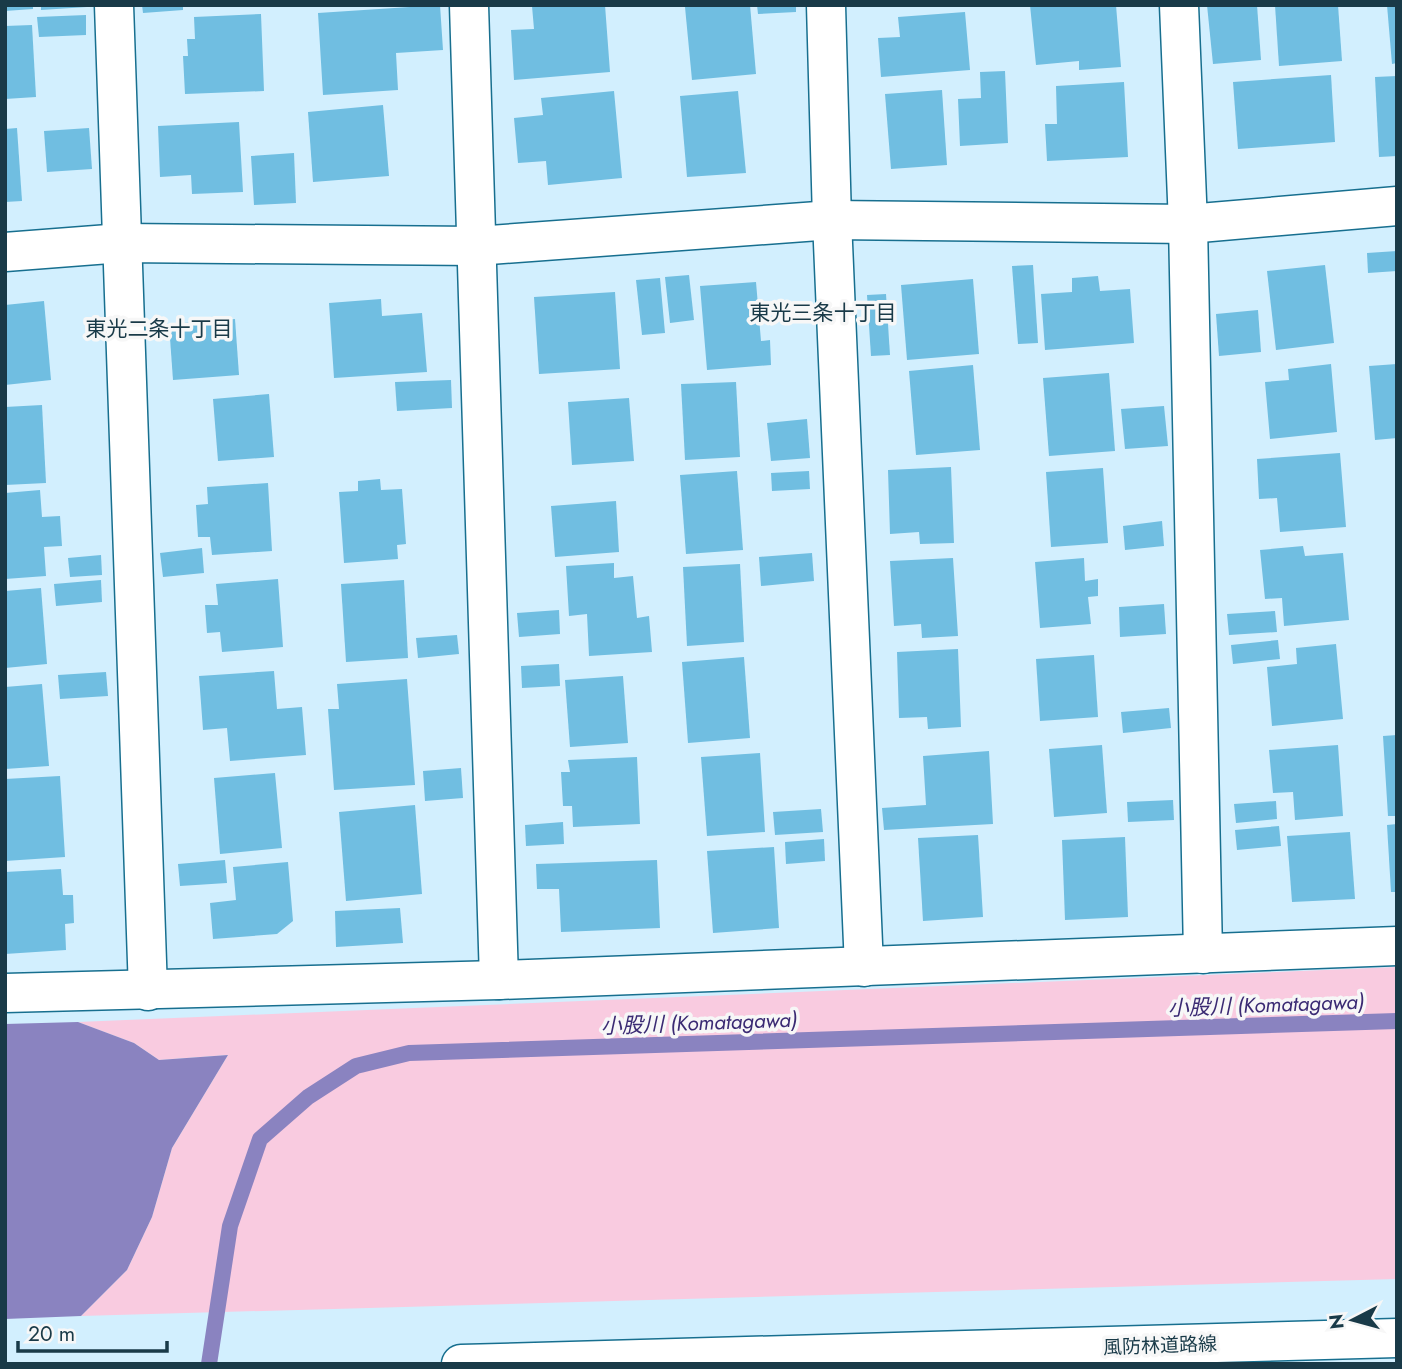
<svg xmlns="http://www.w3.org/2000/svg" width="1402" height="1369" font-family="Jost,'Noto Sans JP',sans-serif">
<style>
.green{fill:#f9cbe0}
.water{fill:#8a83c0}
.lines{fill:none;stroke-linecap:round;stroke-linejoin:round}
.stream{stroke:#8a83c0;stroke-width:16}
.building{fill:#70bee1}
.minor-casing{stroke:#176f8f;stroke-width:41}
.minor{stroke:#fff;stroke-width:38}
.labels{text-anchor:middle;stroke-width:7;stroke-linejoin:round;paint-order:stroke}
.street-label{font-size:19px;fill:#193a48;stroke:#f7f7f7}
.neighbourhood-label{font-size:21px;fill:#193a48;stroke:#f7f7f7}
.water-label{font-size:21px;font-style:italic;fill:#3a2a73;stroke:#f7f7f7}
</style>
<rect width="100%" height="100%" fill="#d2effe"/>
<!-- green -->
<path class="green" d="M1397,967V1279L81,1316L127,1270L152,1217L172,1148L228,1055L159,1060L134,1043L78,1022Z"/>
<!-- water -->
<path class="water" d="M78,1022L134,1043L159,1060L228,1055L172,1148L152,1217L127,1270L81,1316L5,1319V1024Z"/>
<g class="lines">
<!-- stream -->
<path class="stream" d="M209,1364L230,1226L260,1139L308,1097L356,1066L409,1053L1397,1021"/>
</g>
<!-- building -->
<g class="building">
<path d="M5,5H33V9L5,11Z"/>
<path d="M41,5H87V7L41,10Z"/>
<path d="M142,5H183V10L143,13Z"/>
<path d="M440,5L443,50L396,53L398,90L323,95L318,13Z"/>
<path d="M605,5L610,72L514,80L511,30L534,29L532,6Z"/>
<path d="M699,5H750L756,74L692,80L685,7Z"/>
<path d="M757,5H796V12L758,14Z"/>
<path d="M1030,5H1116L1121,67L1079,70V61L1036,65Z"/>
<path d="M1207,5H1257L1261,60L1213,64Z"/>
<path d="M1275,5H1338L1342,61L1279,66Z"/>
<path d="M1387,5H1397V63L1392,64Z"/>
<path d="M965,12L970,70L881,77L878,38L900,37L898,17Z"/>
<path d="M261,14L264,91L185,94L183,56H188L187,39H195L194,17Z"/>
<path d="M86,15V35L39,37L37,17Z"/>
<path d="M32,25L36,97L5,99V26Z"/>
<path d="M1005,71L1008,143L960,146L958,99L981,98L980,72Z"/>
<path d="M1331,75L1335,142L1238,149L1233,82Z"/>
<path d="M1397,76V156L1379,157L1375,77Z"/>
<path d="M1124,82L1128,157L1047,161L1045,124H1057L1056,86Z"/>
<path d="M942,90L947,165L891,169L885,94Z"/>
<path d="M614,91L622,178L548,185L546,161L518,163L514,118L543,115L541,98Z"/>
<path d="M738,91L746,173L687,177L680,96Z"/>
<path d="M383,105L389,176L313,182L308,112Z"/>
<path d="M239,122L243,192L192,194L191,175L160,177L158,126Z"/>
<path d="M17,128L22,201L5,202V129Z"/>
<path d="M89,128L92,169L47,172L44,131Z"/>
<path d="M294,153L296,203L254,205L251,156Z"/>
<path d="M1397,251V271L1368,273L1367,253Z"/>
<path d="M1033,265L1038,343L1018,344L1012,266Z"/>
<path d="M1325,265L1334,343L1276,350L1267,271Z"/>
<path d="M689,275L694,320L670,323L665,277Z"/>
<path d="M1098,276L1100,291L1130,289L1134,343L1045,350L1041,294L1072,292V278Z"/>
<path d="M660,278L665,333L642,335L636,280Z"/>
<path d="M973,279L979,354L907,360L901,285Z"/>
<path d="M756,282L761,341L770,340L771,365L707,370L700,286Z"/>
<path d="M615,292L620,369L539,374L534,297Z"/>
<path d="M886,294L890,355L871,356L867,295Z"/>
<path d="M381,299L382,316L422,313L427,372L334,378L329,303Z"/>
<path d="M44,301L51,380L5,385V305Z"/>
<path d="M1258,310L1261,352L1219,356L1216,314Z"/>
<path d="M235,319L239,375L173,380L169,324Z"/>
<path d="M1331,364L1337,432L1270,439L1265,382L1289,380L1288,369Z"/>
<path d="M1397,364V438L1375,440L1369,366Z"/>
<path d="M973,365L980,450L916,455L909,371Z"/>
<path d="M1109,373L1115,451L1049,456L1043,378Z"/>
<path d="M451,380L452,408L397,411L395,382Z"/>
<path d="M736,382L740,457L685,460L681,384Z"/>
<path d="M269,394L274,457L218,461L213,399Z"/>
<path d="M629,398L634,461L572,465L568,402Z"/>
<path d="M42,405L46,483L5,485V407Z"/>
<path d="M1164,406L1168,446L1125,449L1121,409Z"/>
<path d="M807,419L810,458L771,461L767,423Z"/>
<path d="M1340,453L1346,527L1280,532L1277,498L1259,499L1257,459Z"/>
<path d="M951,467L954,543L920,544L919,532L890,534L888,470Z"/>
<path d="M1103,468L1108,543L1051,547L1046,472Z"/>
<path d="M737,471L743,550L686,554L680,475Z"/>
<path d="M809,471L810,489L772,491L771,473Z"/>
<path d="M380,479L381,490L402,489L406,544L397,545L398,559L344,563L339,492L358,491V481Z"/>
<path d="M268,483L272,551L212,555L210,537H198L196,505L208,504L207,487Z"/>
<path d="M40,490L42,517L60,516L62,546L44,547L46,576L5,579V493Z"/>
<path d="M616,501L619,552L555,557L551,506Z"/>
<path d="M1162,521L1164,546L1125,550L1123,526Z"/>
<path d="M1303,546L1305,556L1343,553L1349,620L1284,626L1282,598L1265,599L1260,550Z"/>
<path d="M202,548L204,573L163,577L160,553Z"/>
<path d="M812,553L814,581L761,586L759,557Z"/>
<path d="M101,555L102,575L70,577L68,558Z"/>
<path d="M953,558L958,636L922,638L921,624L894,626L890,561Z"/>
<path d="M1084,558L1085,581L1098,579V596L1088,597L1091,624L1040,628L1035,562Z"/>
<path d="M614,563V578L633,576L637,618L649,616L652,652L589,656L587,614L569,616L566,566Z"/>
<path d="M740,564L744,642L687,646L683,567Z"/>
<path d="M278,579L283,647L222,652L220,632L207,633L205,605H218L216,584Z"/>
<path d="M101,580L102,602L56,606L54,584Z"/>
<path d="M404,580L408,658L346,662L341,584Z"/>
<path d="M41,588L47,664L5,668V591Z"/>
<path d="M1164,604L1166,634L1120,637L1119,607Z"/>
<path d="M559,610L560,634L519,637L517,613Z"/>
<path d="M1275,611L1277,632L1229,635L1227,614Z"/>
<path d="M457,635L459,654L418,658L416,638Z"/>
<path d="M1278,640L1280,659L1233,664L1231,645Z"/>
<path d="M1336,644L1343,719L1272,726L1267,667L1297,664L1296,648Z"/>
<path d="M958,649L961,727L928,729L927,717L899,718L897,652Z"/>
<path d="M1094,655L1098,717L1040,721L1036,659Z"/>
<path d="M744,657L750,738L688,743L682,662Z"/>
<path d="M559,664L560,686L522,688L521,666Z"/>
<path d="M274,671L277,709L302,707L306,755L230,761L227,728L203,730L199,676Z"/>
<path d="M106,672L108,696L60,699L58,675Z"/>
<path d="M623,676L628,743L570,747L565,680Z"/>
<path d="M407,679L415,785L334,790L328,709H339L337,684Z"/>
<path d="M42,684L49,766L5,769V687Z"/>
<path d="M1169,708L1171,728L1123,733L1121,712Z"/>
<path d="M1397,735V816H1388L1383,736Z"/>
<path d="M1102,745L1107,813L1054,817L1049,749Z"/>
<path d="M1338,745L1343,816L1295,820L1293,792L1273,793L1269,750Z"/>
<path d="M989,751L993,824L884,830L882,808L926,805L923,756Z"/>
<path d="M760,753L765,832L707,836L701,757Z"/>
<path d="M637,757L640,824L573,827L572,806H563L561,772H570L568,760Z"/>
<path d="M461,768L463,798L425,801L423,771Z"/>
<path d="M275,773L282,848L220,854L214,778Z"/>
<path d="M60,776L65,857L5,861V779Z"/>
<path d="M1173,800L1174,820L1128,822L1127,802Z"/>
<path d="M1276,801L1277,819L1236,823L1234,804Z"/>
<path d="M415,805L422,894L346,901L339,812Z"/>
<path d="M821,809L823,832L775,835L773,812Z"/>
<path d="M563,822L564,844L526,846L525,825Z"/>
<path d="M1397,824V892H1391L1387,825Z"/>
<path d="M1279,826L1281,846L1237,850L1235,830Z"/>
<path d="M1350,832L1355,899L1292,902L1287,836Z"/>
<path d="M978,835L983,917L923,921L918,838Z"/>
<path d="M1125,837L1128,917L1065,920L1062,840Z"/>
<path d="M824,839L825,861L786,864L785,842Z"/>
<path d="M774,847L779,928L713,933L707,851Z"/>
<path d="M225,860L227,883L180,886L178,864Z"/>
<path d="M657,860L660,928L561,932L559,889H537L536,864Z"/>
<path d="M288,862L293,921L277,934L213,939L210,903L236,900L233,867Z"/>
<path d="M61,869L63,895H73L74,923L65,924L66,950L5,954V872Z"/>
<path d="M400,908L403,943L336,947L335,911Z"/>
</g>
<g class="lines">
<!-- minor casing -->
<g class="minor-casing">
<g id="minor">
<path d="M114,5L148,991"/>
<path d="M469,5L499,980"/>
<path d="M826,5L832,220L864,967"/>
<path d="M1179,5L1188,224L1203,954"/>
<path d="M5,252L122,243L476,246L832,220L1188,224L1397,206"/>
<path d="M5,993L499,980L1397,946"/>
<path d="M461,1364L1397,1338"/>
</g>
</g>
<!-- minor -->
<use href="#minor" class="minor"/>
</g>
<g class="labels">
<!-- street labels -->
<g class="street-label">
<text transform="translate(1160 1345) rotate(-2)" y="7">風防林道路線</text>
</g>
<!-- neighbourhood labels -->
<g class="neighbourhood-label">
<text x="823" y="320">東光三条十丁目</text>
<text x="159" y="336">東光二条十丁目</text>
</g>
<!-- water labels -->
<g class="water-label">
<text transform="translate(1266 1005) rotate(-2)" y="7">小股川 (Komatagawa)</text>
<text transform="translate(699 1023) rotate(-2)" y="7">小股川 (Komatagawa)</text>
</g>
</g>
<!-- border -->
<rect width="1402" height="1369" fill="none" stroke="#193a48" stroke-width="14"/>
<!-- north arrow -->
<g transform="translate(1353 1320) rotate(264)" stroke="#f7f7f7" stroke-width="5" paint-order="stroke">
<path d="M0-5L12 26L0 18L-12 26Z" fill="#193a48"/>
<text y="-10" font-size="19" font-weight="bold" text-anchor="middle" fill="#193a48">N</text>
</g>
<!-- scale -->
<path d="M18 1341v10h149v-10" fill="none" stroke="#193a48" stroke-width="3.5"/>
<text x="28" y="1341" font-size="21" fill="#193a48" stroke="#f7f7f7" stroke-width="5" paint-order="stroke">20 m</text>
</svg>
